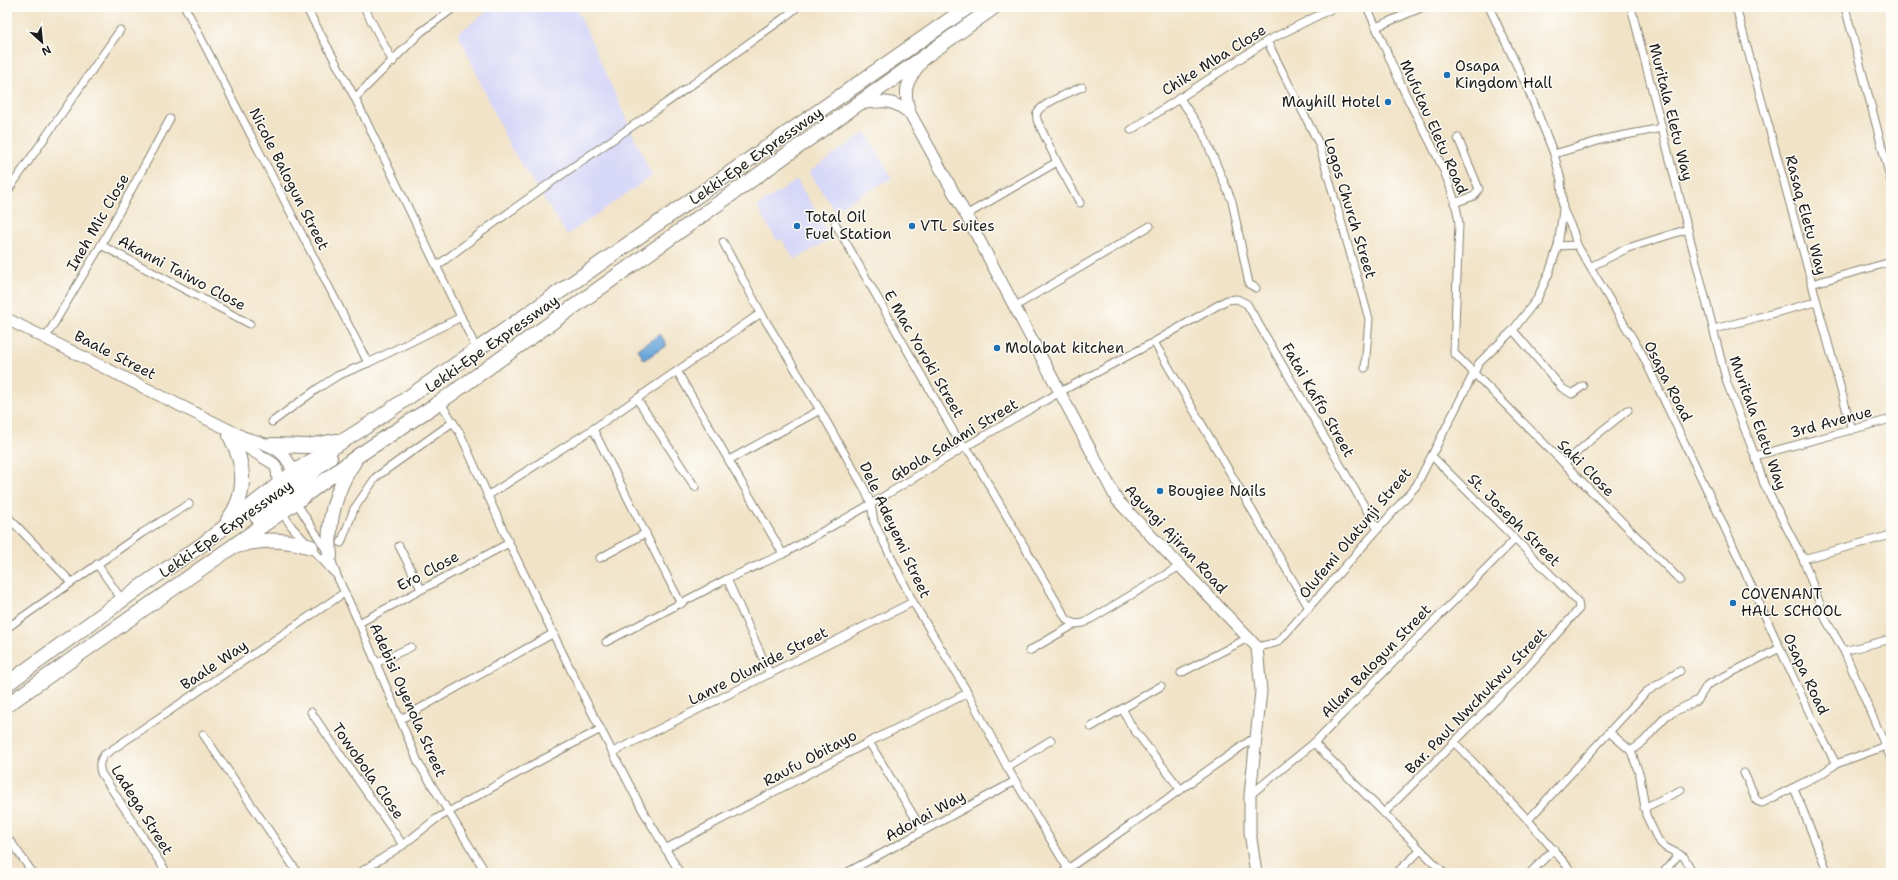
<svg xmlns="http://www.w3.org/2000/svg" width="1898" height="880" font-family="'Shantell Sans',sans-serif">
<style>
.built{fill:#d7d7f8}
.water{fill:#69a5da;stroke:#42607b}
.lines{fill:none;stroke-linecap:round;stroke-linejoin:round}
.street-casing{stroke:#868072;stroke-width:9}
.secondary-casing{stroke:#868072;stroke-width:13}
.highway-casing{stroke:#868072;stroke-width:16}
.street{stroke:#fff;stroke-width:7}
.secondary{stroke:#fff;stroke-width:11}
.highway{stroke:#fff;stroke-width:14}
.poi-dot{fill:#1f6fb2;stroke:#fdfcf7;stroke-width:1.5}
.labels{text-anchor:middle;stroke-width:3;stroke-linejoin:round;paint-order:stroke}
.street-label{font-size:15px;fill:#1c1c1c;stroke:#fdfcf7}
.poi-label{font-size:15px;fill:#1c1c1c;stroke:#fdfcf7;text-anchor:start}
</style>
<rect width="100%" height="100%" fill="#fdfcf7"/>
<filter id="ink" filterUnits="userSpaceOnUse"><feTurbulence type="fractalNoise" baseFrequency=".025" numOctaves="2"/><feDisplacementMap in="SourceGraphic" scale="8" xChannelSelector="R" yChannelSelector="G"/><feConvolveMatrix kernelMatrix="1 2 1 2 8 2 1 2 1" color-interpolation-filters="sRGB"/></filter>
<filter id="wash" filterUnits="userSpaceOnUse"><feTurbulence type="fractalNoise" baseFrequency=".012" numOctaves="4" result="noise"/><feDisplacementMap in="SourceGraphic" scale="16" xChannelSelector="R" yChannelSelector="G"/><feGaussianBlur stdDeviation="0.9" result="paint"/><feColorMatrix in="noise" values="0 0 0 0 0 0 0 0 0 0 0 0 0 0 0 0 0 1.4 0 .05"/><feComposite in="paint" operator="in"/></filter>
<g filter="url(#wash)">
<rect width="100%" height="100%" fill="#f1e3c7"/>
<!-- built -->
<g class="built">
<path d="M493,7H576L652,176L567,235L510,147L458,33Z"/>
<path d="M866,132L892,178L834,210L809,172Z"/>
<path d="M797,180L832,238L794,260L782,239L777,241L757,206Z"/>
</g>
<!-- water -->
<path class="water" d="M660,334L667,345L644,360L638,349Z"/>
</g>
<g filter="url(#ink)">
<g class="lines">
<!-- street casing -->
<g class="street-casing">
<g id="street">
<path d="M185,7L368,363"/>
<path d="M306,7L355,98L477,350"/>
<path d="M364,7L393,62"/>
<path d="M1367,7C1380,35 1391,63 1404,91C1424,133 1453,176 1459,223L1454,353L1680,580"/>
<path d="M1489,7L1528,89L1554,154L1561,180L1563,209L1573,231L1577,245L1642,354L1718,513L1810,714L1836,764"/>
<path d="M1631,7L1727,383L1755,456L1764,484L1803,559L1826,620L1844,651L1891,759"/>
<path d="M1736,7L1852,430"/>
<path d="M1845,7L1891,181"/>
<path d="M1376,27L1423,7"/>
<path d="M1267,41L1319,144L1369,319L1365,368"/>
<path d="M1179,97L1202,131L1232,201L1249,284L1256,288"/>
<path d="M355,98L421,32L455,7"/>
<path d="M1131,130L1267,41L1335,7"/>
<path d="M1554,154L1605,139L1662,128"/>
<path d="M7,192L120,30"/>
<path d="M1080,203L1057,162L1037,120C1037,119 1036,113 1037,113C1040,104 1073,91 1082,87"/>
<path d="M1454,203L1474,196L1479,189L1458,138"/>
<path d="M966,215L1057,162"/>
<path d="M835,223L956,436L971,454L1067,620L1075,624L1084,623L1180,566"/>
<path d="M723,242L761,313L820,410L864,488L871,504L874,522L913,602L968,693L1007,767L1068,869"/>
<path d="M101,245L250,324"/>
<path d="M1558,246L1577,245"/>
<path d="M437,266C508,211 582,160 656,110C700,80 741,48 784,18L797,7"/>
<path d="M1590,267L1628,248L1688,229"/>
<path d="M1811,284L1891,262"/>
<path d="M1014,307L1150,226"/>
<path d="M1714,329L1816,302"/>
<path d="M1513,330L1562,388L1572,394L1583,386"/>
<path d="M46,337L101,245L170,119"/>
<path d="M1154,342L1309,608"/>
<path d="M677,371L783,554"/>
<path d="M637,399L695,487"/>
<path d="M440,402L460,433L509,543L583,695L642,809L680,873"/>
<path d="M272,422L317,389L337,376L368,363L461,317"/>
<path d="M593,429L681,604"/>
<path d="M1755,456L1891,419"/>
<path d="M729,460L820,410"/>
<path d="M1564,464L1594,437L1628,410"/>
<path d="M487,496L593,429L761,313"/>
<path d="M296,502L330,556L337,576L359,623L419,764L486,873"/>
<path d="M281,511L292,527L334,573"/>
<path d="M7,516L71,582"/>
<path d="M341,543L354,509L376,477L453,422"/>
<path d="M399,546L421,589"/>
<path d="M600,558L646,533"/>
<path d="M1803,559L1891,535"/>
<path d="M97,564L122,600"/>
<path d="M727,579L770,674"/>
<path d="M359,623L509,543"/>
<path d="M7,628L142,533L189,504"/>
<path d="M606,642L727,579L783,554L871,504L965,447L1060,392L1154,342L1227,300L1237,299L1247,304L1377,528"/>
<path d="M1257,647L1275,643L1280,640L1416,486L1479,363L1513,330L1537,299L1549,273L1558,246L1563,210"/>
<path d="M1029,651L1075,624"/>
<path d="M1844,651L1891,639"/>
<path d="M376,663L411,647"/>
<path d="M1181,673L1248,638"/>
<path d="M1123,710L1132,727L1181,790"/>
<path d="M311,712L403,845"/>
<path d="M401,719L554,633"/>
<path d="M1091,727L1161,686"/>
<path d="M1609,732L1631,751L1640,776L1646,815L1658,840L1665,847L1684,857L1693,873"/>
<path d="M203,734L298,873"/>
<path d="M869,742L923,831"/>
<path d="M1314,743L1444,873"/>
<path d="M1455,743L1528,820L1573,873"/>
<path d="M1631,751L1644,741L1666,716L1698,700L1707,685L1780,648"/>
<path d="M613,752L913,602"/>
<path d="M1007,767L1051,740"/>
<path d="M1744,773L1757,801L1762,803L1821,774L1836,764L1891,744"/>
<path d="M1794,788L1828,873"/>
<path d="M1250,795L1314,743L1515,539"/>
<path d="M1644,808L1681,790"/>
<path d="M1384,813L1513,683L1579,609L1578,602L1432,456"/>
<path d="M1528,820L1646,692L1680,671"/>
<path d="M11,842L33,873"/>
<path d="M665,849L869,742L968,693"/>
<path d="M167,873L101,773C99,766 99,762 104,755L344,593"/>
<path d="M359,873L403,845L436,819L532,765L601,729"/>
<path d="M846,873L1015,781"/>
<path d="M1062,873L1255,737"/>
<path d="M1396,873L1421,850"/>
<path d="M1530,873L1554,849"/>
<path d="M1663,873L1679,854"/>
</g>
</g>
<!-- secondary casing -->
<g class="secondary-casing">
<g id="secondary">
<path d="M922,62C906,82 902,90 911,115L966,215L1117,500L1257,647L1261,691L1250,795V832L1256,873"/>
<path d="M859,104C882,101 892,98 910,114"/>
<path d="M7,319L243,437C270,445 289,449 295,480"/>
<path d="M232,438L274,464L277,470L279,491"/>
</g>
</g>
<!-- highway casing -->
<g class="highway-casing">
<g id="highway">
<path d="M272,445L308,446L337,441"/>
<path d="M285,504C298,487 312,470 330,458"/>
<path d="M257,517L271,506L288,481"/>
<path d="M228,520C248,494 245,464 230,436"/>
<path d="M237,546C262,538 287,539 311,547"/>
<path d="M330,556C327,523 335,489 354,462"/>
<path d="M7,684L140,587L203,544L294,472L373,422L968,7"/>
<path d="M7,705L296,502L359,455L440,402L994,7"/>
</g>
</g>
<!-- street -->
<use href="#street" class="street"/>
<!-- secondary -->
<use href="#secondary" class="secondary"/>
<!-- highway -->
<use href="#highway" class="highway"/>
</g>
</g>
<!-- markers -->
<g class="poi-dot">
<circle cx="1447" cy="75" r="4"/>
<circle cx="1388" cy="102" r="4"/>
<circle cx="797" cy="226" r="4"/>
<circle cx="912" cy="226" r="4"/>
<circle cx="997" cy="348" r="4"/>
<circle cx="1160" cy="491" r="4"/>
<circle cx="1733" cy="603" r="4"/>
</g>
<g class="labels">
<!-- street labels -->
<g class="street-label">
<text transform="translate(1214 60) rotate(-32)" y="5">Chike Mba Close</text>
<text transform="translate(1671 112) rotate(76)" y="5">Muritala Eletu Way</text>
<text transform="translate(1434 127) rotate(66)" y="5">Mufutau Eletu Road</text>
<text transform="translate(756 156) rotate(-35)" y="5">Lekki-Epe Expressway</text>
<text transform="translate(289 179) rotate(63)" y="5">Nicole Balogun Street</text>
<text transform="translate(1350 208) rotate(73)" y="5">Logos Church Street</text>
<text transform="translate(1806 215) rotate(75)" y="5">Rasaq Eletu Way</text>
<text transform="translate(98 222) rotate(-60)" y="5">Ineh Mic Close</text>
<text transform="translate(182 273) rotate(28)" y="5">Akanni Taiwo Close</text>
<text transform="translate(492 344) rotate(-35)" y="5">Lekki-Epe Expressway</text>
<text transform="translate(924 354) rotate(60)" y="5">E Mac Yoroki Street</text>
<text transform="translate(115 355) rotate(27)" y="5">Baale Street</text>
<text transform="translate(1668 381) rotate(63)" y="5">Osapa Road</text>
<text transform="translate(1318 400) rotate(60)" y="5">Fatai Kaffo Street</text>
<text transform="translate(1831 422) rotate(-15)" y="5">3rd Avenue</text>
<text transform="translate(1758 423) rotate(70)" y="5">Muritala Eletu Way</text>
<text transform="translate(954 440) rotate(-31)" y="5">Gbola Salami Street</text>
<text transform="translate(1586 468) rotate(45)" y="5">Saki Close</text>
<text transform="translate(1514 520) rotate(45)" y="5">St. Joseph Street</text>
<text transform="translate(226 529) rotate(-35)" y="5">Lekki-Epe Expressway</text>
<text transform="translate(895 530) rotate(65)" y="5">Dele Adeyemi Street</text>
<text transform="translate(1355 533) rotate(-50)" y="5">Olufemi Olatunji Street</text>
<text transform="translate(1176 539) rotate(47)" y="5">Agungi Ajiran Road</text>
<text transform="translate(428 571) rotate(-28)" y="5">Ero Close</text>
<text transform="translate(1376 661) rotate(-46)" y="5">Allan Balogun Street</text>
<text transform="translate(214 665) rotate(-34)" y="5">Baale Way</text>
<text transform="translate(758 666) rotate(-27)" y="5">Lanre Olumide Street</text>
<text transform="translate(1806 674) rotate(65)" y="5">Osapa Road</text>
<text transform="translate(408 700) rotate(66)" y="5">Adebisi Oyenola Street</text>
<text transform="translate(1476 701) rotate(-46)" y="5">Bar. Paul Nwchukwu Street</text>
<text transform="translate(810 758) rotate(-28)" y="5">Raufu Obitayo</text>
<text transform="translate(368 771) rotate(55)" y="5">Towobola Close</text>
<text transform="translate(142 810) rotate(58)" y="5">Ladega Street</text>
<text transform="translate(925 816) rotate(-29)" y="5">Adonai Way</text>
</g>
<!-- poi labels -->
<g class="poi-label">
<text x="1455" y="71">Osapa<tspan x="1455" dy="17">Kingdom Hall</tspan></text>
<text x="1380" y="107" text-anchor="end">Mayhill Hotel</text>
<text x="805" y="222">Total Oil<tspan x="805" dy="17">Fuel Station</tspan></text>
<text x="920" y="231">VTL Suites</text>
<text x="1005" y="353">Molabat kitchen</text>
<text x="1168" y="496">Bougiee Nails</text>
<text x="1741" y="599">COVENANT<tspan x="1741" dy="17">HALL SCHOOL</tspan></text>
</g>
</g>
<!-- margin -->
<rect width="1898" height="880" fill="none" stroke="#fdfcf7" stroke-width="24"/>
<!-- north arrow -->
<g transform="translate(42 42) rotate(153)" stroke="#fdfcf7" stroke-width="3" paint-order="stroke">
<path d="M0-3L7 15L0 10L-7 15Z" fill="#1c1c1c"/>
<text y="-6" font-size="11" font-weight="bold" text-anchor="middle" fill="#1c1c1c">N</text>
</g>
</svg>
